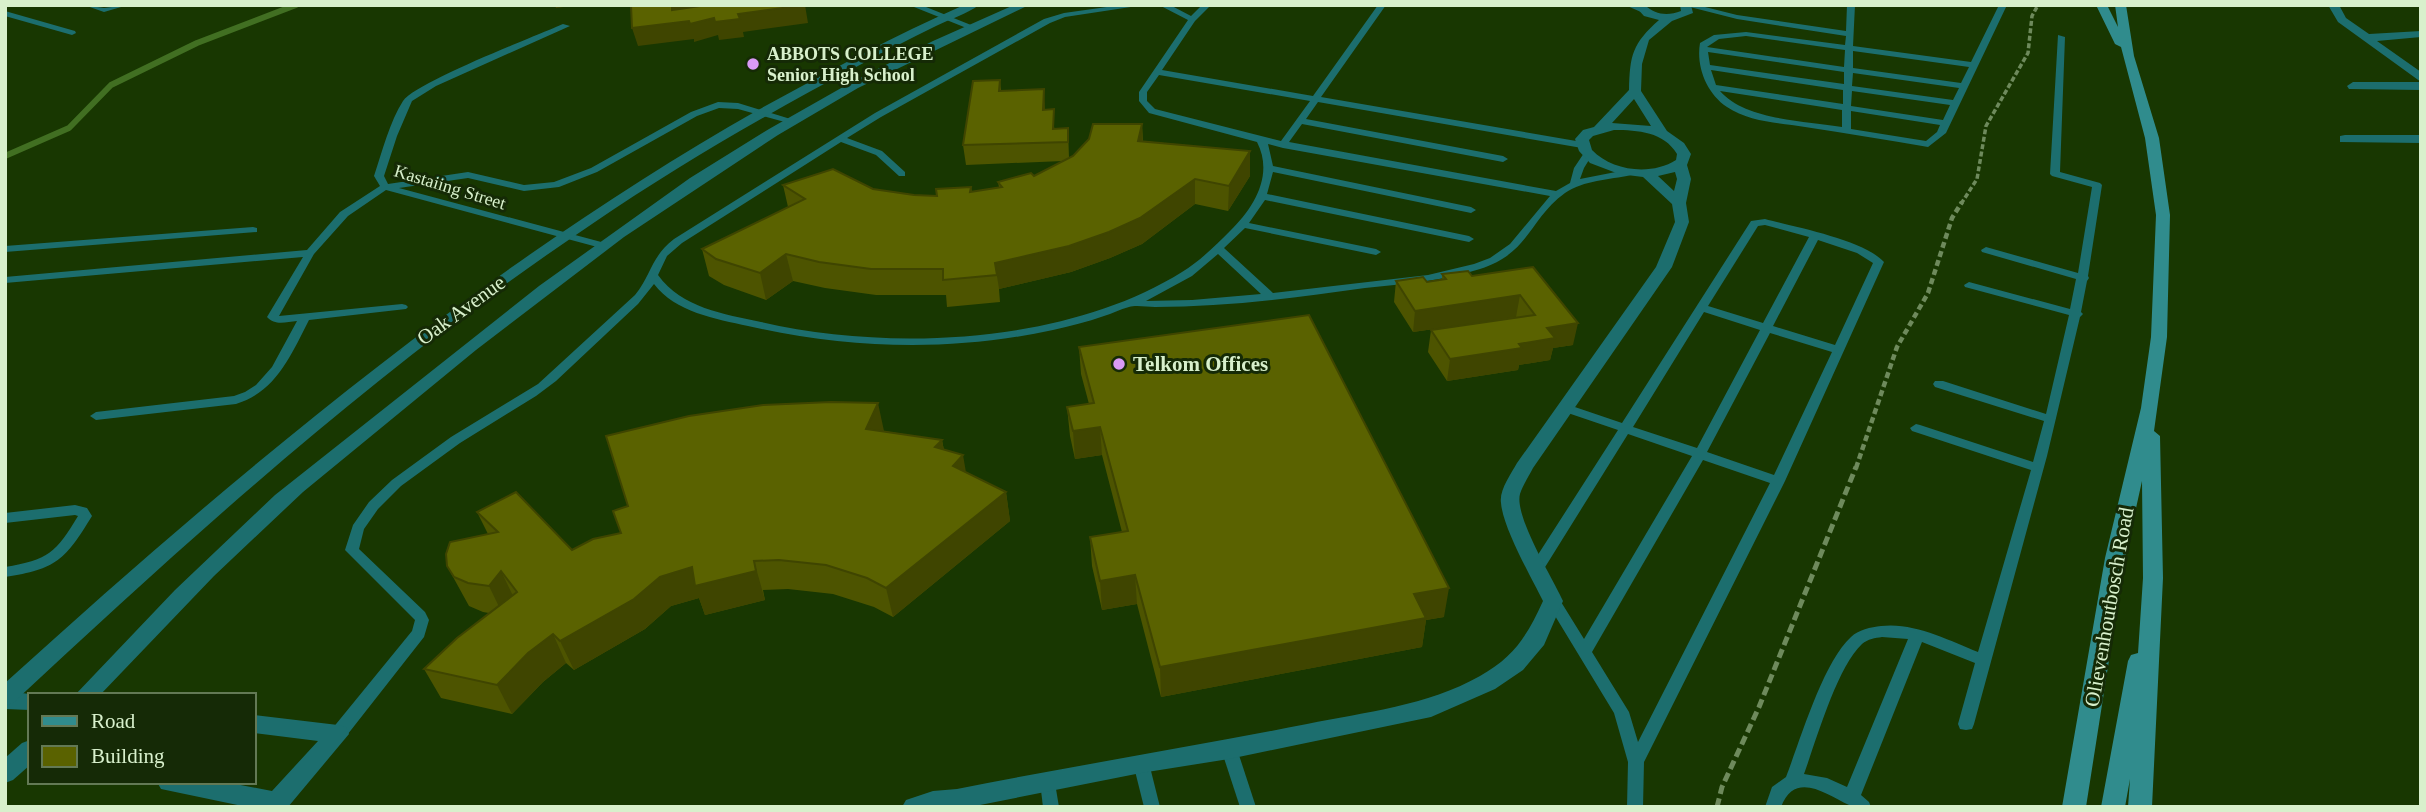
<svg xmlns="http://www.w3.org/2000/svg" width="2426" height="812" font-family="'Times New Roman',serif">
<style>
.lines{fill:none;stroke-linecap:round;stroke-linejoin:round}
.stream{stroke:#416f22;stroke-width:6}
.path-far2{stroke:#6e8a5c;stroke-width:3.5;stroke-dasharray:5 2.5;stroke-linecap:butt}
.path-far1{stroke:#6e8a5c;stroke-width:4.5;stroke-dasharray:6 3.5;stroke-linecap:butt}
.path{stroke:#6e8a5c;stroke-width:5;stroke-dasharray:9 4.5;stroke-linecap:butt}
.service{fill:#1c6e6e;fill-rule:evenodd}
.minor{fill:#1c6e6e;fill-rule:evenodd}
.tertiary{fill:#1c6e6e;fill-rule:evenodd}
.secondary{fill:#308c8d;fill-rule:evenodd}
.wall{fill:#4d5400}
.shaded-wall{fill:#3f4500}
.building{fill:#5a6200;stroke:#3f4500;stroke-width:2}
.poi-dot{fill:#da9af6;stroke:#152a06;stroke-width:2.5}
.labels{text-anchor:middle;stroke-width:6;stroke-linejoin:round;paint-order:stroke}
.far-poi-label{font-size:18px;font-weight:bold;fill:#d8f0cc;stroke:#152a06;text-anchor:start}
.far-street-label{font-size:18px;fill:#d8f0cc;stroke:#152a06}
.street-label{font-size:21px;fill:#d8f0cc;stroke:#152a06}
.poi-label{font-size:21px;font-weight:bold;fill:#d8f0cc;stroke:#152a06;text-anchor:start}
</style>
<rect width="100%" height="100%" fill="#183701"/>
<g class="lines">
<!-- stream -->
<path class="stream" d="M5,156L69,128L111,85L197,43L296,5"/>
<!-- path-far2 -->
<path class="path-far2" d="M1961,204L1977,179L1986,126L2028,53L2032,16L2038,5"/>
<!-- path-far1 -->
<path class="path-far1" d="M1856,468L1897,347L1928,293L1952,218L1962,202"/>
<!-- path -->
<path class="path" d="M1717,807L1722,787L1759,707L1856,467"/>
<!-- service -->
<g class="service">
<path d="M84,5L104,8L128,5L104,12Z"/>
<path d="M909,5H921L976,27L969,29Z"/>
<path d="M1121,5H1144L1065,17L1050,23L881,117L847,138L882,151L905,172V176H899L876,155L841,142L682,243L667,256L658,275C682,308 724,314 761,322C890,352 1067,344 1182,272C1200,261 1216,245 1230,231C1254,208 1274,175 1257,142L1149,113L1139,101V92L1188,20L1159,5H1170L1191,16L1202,5H1211L1195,21L1162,70L1313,96L1378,5H1386L1321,97L1582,142L1587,145L1582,148L1318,102L1306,119L1503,156L1508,159L1503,162L1302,124L1289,142L1556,191L1570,183L1574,168L1584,153L1587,152L1592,155L1584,168L1580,179L1631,169L1636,172L1631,175C1609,180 1584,180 1565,193C1529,219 1530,253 1480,269C1443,281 1404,284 1365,288C1314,295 1264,302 1213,305C1194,306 1174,307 1155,307C1147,307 1136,305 1129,307C1120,309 1112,314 1104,316C1087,322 1070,326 1053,330C951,352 850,349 748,326C716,319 675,312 654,284L638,304L556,381L536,396L460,443L401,486L378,509L364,529L359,549L425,612L429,620L424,637L344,739L338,741L332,739L330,734L332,729L412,631L415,620L345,550L353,525L369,502L392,480L451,437L538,384L635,295C652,274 650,258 674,239L875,113L1044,19L1064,13ZM1159,75L1310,101L1281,141L1155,109L1147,101V92ZM1268,144L1283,148L1550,196L1510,244L1490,258L1474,264L1428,275L1273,293L1224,248L1245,228L1376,255L1381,252L1376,249L1249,223L1265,200L1469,242L1474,239L1469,236L1267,194L1273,172L1471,213L1476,210L1471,207L1273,166ZM1218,254L1261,294L1192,300L1146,301L1192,276Z"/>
<path d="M1625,5H1636L1645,10L1641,12Z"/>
<path d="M1682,5H1697L1737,15L1846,31L1847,5H1855L1853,46L1971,62L1999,5H2007L1946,133L1928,147C1887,140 1846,133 1805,127C1780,123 1749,122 1727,107C1706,93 1696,66 1700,43L1714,35L1746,32L1845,45L1846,36L1737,19ZM1746,36L1845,50L1844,67L1707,47L1719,39ZM1853,51L1969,67L1961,83L1853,68ZM1708,52L1844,72V84L1710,65ZM1711,70L1843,90V104L1716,85ZM1853,73L1959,88L1953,100L1852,86ZM1720,91L1842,110V127C1805,121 1745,120 1720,91ZM1852,91L1950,105L1943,120L1851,106ZM1851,111L1940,125L1937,132L1926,141L1851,129Z"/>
<path d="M5,11L75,31L76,33L72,35L5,16Z"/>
<path d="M563,24L570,26L436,86L412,101L397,136L384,176L388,184L468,172L524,185L554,182L591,168L691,112L718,102L738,103L797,121L792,124L738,109L719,108L697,116L597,172L559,187L524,191L468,178L399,188L605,243V247L601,248L386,190L348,216L314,254L279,316L402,304L406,305L408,307L406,309L309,320C291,355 276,392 236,404L96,420L90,416L96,412L234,396L245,392L256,385L272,367L297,321C286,322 275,326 267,317L303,257L5,283V277L307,250L340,212L380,186L374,176C382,152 390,121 403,101C416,82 536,36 563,24Z"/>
<path d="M2058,35L2065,37L2060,172L2100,183L2102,185L2088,276L2089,278L2087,281L2081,312L2083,314L2080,317L2047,456L1974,724L1972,729L1966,730L1960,729L1958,724L1975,663L1922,642L1861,795L1869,802L1871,807C1864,807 1855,808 1849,805C1826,794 1795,770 1781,807H1765L1772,787L1786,777C1800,741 1823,662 1851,637C1858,630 1871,627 1881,626C1914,622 1948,640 1978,652L2031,470L1912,431L1910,428L1916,424L1920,425L2033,462L2044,421L1935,387L1933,384L1935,381H1943L2046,414L2069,315L1965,287L1964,285L1969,282L2070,309L2076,279L1982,252L1981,250L1986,247L2078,273L2092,187L2052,176L2050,174ZM1882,637L1908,639L1847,787L1827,778L1804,774C1816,741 1837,667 1862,644C1868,639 1875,638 1882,637Z"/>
<path d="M1765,219C1795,227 1864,240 1884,262L1785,481L1644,762L1643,807H1627L1628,762L1614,713L1546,601L1548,597L1553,596L1558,597L1584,639L1692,456L1628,434L1542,572H1532L1530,568L1532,564L1618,430L1562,411L1560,408L1566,404L1622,423L1751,221ZM1765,225L1809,237L1763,323L1708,306L1758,226ZM1818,240L1857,253L1873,263L1835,345L1773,326ZM1704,312L1760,330L1697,448L1633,427ZM1770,333L1832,352L1774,475L1707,452ZM1703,460L1770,483L1638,742L1629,712L1592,652Z"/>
<path d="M253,227L257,228V232L5,252V246Z"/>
<path d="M75,505L87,508L92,516C65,560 57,569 5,577V567C48,560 56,553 78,516L75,515L5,523V513Z"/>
<path d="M1229,742L1235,744L1237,749L1256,807H1240L1221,749L1223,744Z"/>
<path d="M1141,756L1147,758L1149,763L1160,807H1144L1133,763L1135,758Z"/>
<path d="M1048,775L1054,777L1059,807H1043L1040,782L1042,777Z"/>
</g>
<!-- minor -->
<g class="minor">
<path d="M1634,5H1645C1655,15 1668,16 1681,11L1680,5H1691L1693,13L1672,21L1649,40L1642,64L1641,91L1667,131L1684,143L1691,154L1687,165L1691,179L1686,203L1689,222L1672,267L1533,468C1529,476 1523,485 1520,494C1514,516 1553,579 1563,601L1544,645L1523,670L1495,689L1431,717L1229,759L1141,773L970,807H902L906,800L933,791L957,789C1073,766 1190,747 1307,724C1365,712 1427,706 1480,676C1514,657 1527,636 1543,601C1531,577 1503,528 1501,503C1499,490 1511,474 1517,463L1656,267L1675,222L1672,204L1643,177L1619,174L1590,163L1579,151L1575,139L1583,130L1594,127L1629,90C1630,55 1632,44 1659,20L1644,16ZM1634,99L1651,126L1612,123ZM1614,130C1638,130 1664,132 1677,154L1676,160C1651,176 1612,171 1592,150L1589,140L1593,136ZM1675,172L1677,179L1674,191L1658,176Z"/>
<path d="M2328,5H2339L2346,18L2369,34L2421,31V37L2377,41L2421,72V82L2338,22Z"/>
<path d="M2353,82H2421V90L2349,89L2347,86Z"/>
<path d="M2345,135H2421V143L2340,142V136Z"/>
<path d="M5,691L38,695H30V710L5,709Z"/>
<path d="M254,715L338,725L346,727L349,734L288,807H247L161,789L157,782H225L272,791L318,741L254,733Z"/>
</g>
<!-- tertiary -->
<g class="tertiary">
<path d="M964,5H979C967,14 950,19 936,26C909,39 882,53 856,67C765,115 677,166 592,224C383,364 196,532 13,703L5,706V683C240,470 482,267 758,110C826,73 893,36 964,5Z"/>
<path d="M1014,5H1029L858,88L778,135L624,237L476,350L303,492L214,576L100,695H75L175,590L275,495L539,286L690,178L769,129L850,83L933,41Z"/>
<path d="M30,740V765L13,780L5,783V758L22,743Z"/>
</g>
<!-- secondary -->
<path class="secondary" d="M2096,5H2107L2118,27L2115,5H2126L2134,56L2159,138L2170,215L2167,337L2154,431L2160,436L2163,578L2152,807H2128L2130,779L2125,807H2101L2128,661L2131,655L2138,653L2143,578L2142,481L2125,558L2086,807H2062L2105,558L2141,408L2151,337L2156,215L2145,138L2121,47L2115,44Z"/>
</g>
<!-- wall -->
<g class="wall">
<path d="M1000,80L1001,90L1045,110L1055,129L1068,128L1069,158L1142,124L1143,141L1250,151V176L1228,211L1195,204L1142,244L1110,258L1071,272L999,289L1000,302L947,307L946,295H876L825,288L793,281L766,300L724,285L709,276L702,249L788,207L783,185L873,189L914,195L937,196L971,187L972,192L999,187L998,182L1034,176L1063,161L966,165L963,145Z"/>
<path d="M1533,267L1573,345L1553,348L1550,360L1519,365L1518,370L1447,381L1428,352L1431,330L1516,317L1413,332L1394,302L1396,281L1427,282L1442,280V274L1472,276Z"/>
<path d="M1079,347L1444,617L1426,620L1422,647L1161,697L1137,604L1102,610L1092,566L1090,537L1122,532L1102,455L1075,459L1070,436L1067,407L1089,404L1081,374Z"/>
<path d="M884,431L942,440L944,450L966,472L1006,492L1010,521L893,617L874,607L833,594L788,589L763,590L765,600L705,615L699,598L671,606L645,629L574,670L566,663L543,682L512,714L441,698L424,669L489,613L483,612L469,606L447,566L488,534L477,512L572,550L621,533Z"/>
</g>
<!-- shaded-wall -->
<g class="shaded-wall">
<path d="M555,5H579L556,8Z"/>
<path d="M672,5H734L714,18L805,5L808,23L743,32L744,37L719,40L718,35L694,42V39L638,46L632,28Z"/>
<path d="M1044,89L1045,108L1044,129L1043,110Z"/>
<path d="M1142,124L1143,148L1138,141Z"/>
<path d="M1250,151V176L1228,211L1229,186Z"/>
<path d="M1195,179V204L1142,244L1110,258L1071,272L999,289L995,263Z"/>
<path d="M786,254L793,281L766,300L760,273Z"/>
<path d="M1520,295L1516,317L1413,332L1415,311Z"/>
<path d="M1578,323L1573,345L1553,348L1550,360L1519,365L1518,370L1447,381L1450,359L1519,344L1547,328Z"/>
<path d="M878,403L884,431L866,429Z"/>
<path d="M1100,427L1102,455L1075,459L1073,431Z"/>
<path d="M942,440L947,468L935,447Z"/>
<path d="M963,455L968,484L953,466Z"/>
<path d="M1006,492L1010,521L893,617L886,588Z"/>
<path d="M754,561L765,600L705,615L699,598L671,606L645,629L574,670L560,641L660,577L692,567Z"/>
<path d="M501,571L515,600L503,615L489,586Z"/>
<path d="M1135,575L1137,604L1102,610L1100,581Z"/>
<path d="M1449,588L1444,617L1426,620L1422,647L1161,697L1160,667L1414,594Z"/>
<path d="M553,634L566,663L543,682L512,714L497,685L528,653Z"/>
</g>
<!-- building -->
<g class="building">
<path d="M631,5H672V10L707,5H805L738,14L740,19L715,22L714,18L690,24L689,21L632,28Z"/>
<path d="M1000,80L999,91L1044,89L1043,110L1054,109L1053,129L1068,128V142L963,145L973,81Z"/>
<path d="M1093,124H1142L1138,141L1250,151L1229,186L1195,179L1140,218L1109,232L1069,246L995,263L997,275L943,280V269H871L819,262L786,254L760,273L716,259L702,249L805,199L783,185L833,169L873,189L914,195L937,196L936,189L971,187L970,192L1002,187L998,182L1031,173L1034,176L1073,156L1089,139Z"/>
<path d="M1533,267L1578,323L1547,328L1555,338L1519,344L1522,348L1450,359L1431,330L1535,315L1520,295L1415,311L1396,281L1423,277L1427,282L1446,279L1442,274L1468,271L1472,276Z"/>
<path d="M1309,315L1449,588L1414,594L1426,618L1160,667L1135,575L1100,581L1090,537L1128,531L1100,427L1073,431L1067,407L1094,403L1079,347Z"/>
<path d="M831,402L878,403L866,429L942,440L935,447L963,455L953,466L1006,492L886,588L867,578L826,565L779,560L754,561L756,571L695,586L692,567L660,577L634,599L560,641L553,634L528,653L497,685L424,669L457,638L517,592L501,571L489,586L468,583L454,577L447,566L446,554L450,542L498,532L477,512L516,492L572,550L593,539L621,533L613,511L628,506L606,436L689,416L763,405Z"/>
</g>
<!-- markers -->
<g class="poi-dot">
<circle cx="753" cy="64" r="7"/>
<circle cx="1119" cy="364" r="7"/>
</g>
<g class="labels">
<!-- far-poi labels -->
<g class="far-poi-label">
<text x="767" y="60">ABBOTS COLLEGE<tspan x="767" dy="21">Senior High School</tspan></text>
</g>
<!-- far-street labels -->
<g class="far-street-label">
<text transform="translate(450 187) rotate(17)" y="6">Kastaiing Street</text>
</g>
<!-- street labels -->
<g class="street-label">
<text transform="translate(461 310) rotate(-36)" y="7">Oak Avenue</text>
<text transform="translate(2109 607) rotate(-80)" y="7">Olievenhoutbosch Road</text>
</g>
<!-- poi labels -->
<g class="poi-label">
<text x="1133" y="371">Telkom Offices</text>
</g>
</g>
<!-- border -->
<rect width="2426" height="812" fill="none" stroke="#d8f0cc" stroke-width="14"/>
<!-- legend -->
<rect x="28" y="693" width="228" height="91" fill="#152a06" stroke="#637955" stroke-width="2"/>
<rect x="42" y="716" width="35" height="10" fill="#308c8d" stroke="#637955" stroke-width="2"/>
<text x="91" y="728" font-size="21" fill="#d8f0cc">Road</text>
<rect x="42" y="746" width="35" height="21" fill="#5a6200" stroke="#637955" stroke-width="2"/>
<text x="91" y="763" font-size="21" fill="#d8f0cc">Building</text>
</svg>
